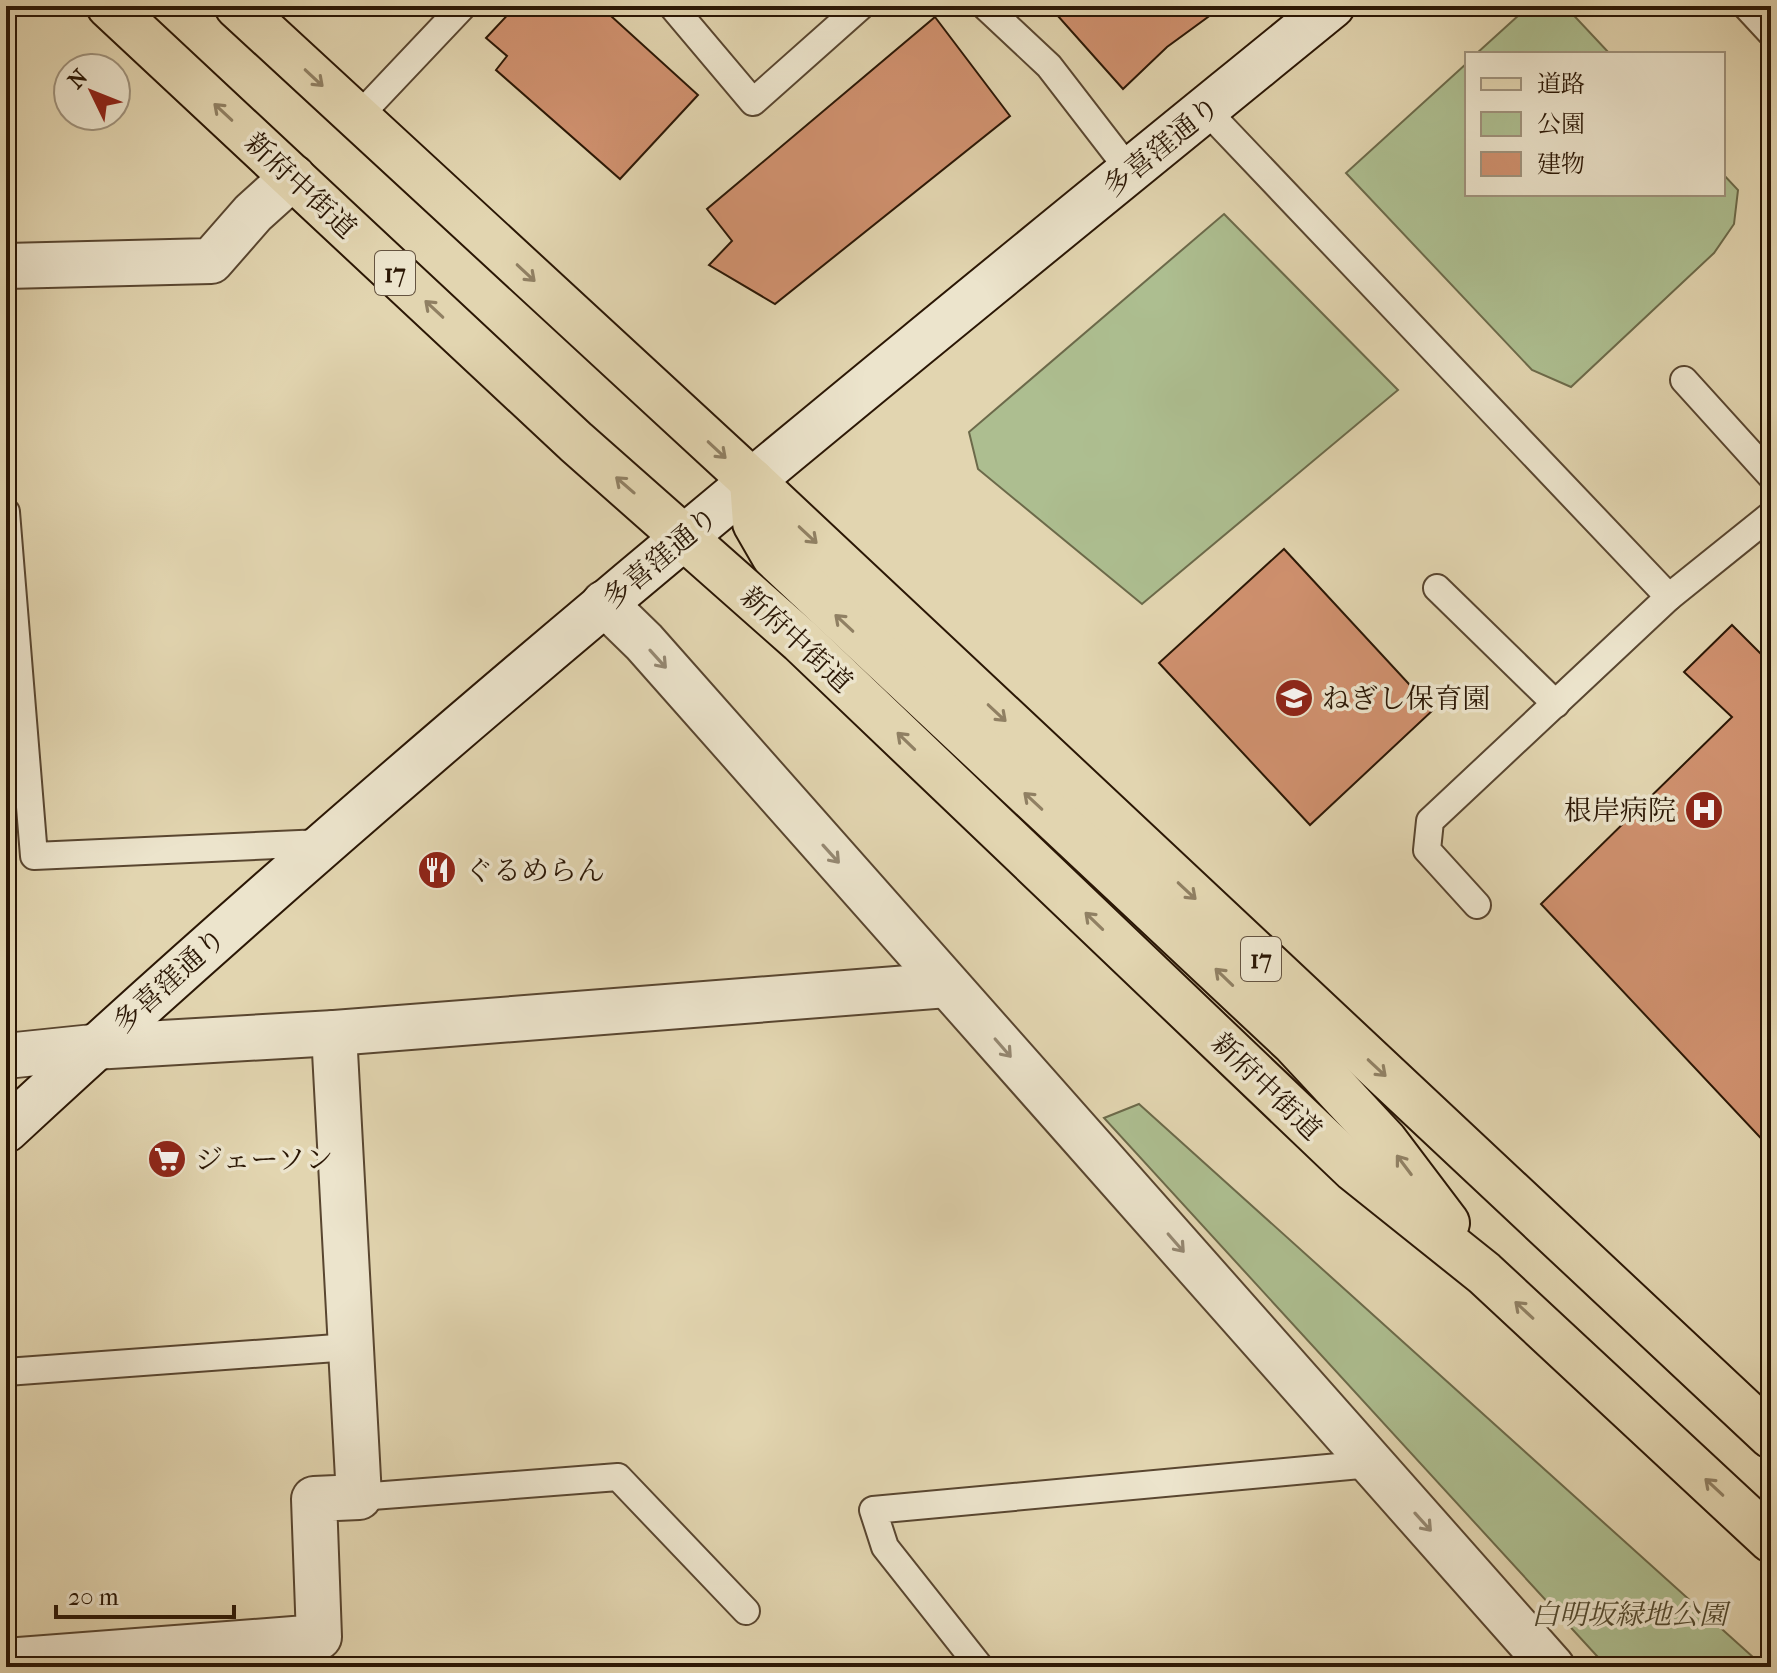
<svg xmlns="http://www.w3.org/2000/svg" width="1777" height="1673" font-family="'IM FELL French Canon','Noto Serif JP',serif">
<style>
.green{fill:#adbe90;stroke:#6c6a4a;stroke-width:2}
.building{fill:#d0916f;stroke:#2b1705;stroke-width:2}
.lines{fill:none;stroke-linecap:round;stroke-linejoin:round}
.lane-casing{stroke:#594630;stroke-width:30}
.street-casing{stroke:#594630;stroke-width:48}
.secondary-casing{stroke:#2b1705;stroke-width:48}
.primary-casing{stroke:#2b1705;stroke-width:48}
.lane{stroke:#ece4cc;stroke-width:26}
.street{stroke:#ece4cc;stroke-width:44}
.secondary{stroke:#ece4cc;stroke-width:44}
.primary{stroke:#e2d5b0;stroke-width:44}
.oneway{stroke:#908063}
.oneway2{stroke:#958872}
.labels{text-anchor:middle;stroke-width:7;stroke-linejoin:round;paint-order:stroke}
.shield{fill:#ece4cc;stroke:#655441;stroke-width:2}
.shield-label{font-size:26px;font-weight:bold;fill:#2b1705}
.street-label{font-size:28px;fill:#2b1705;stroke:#ece4cc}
.poi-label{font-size:28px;fill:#2b1705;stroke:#ece4cc;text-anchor:start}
.park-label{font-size:28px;font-style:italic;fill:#52492f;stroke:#ece4cc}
</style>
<rect width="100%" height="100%" fill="#e2d5b0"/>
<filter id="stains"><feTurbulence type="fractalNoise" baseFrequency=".0025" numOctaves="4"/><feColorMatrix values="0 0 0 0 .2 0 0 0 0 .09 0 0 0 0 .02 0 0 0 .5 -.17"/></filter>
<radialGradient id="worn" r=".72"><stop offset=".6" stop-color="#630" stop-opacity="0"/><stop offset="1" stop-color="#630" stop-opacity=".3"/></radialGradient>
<!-- green -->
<g class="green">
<path d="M1529,6H1565L1610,54H1476Z"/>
<path d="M1467,63V194H1723V174L1738,190L1734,224L1714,253L1571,387L1532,370L1346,173Z"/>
<path d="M1224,214L1398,390L1142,604L978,469L969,432Z"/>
<path d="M1139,1104L1764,1667H1607L1104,1118Z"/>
</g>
<!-- building -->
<g class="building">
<path d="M516,6H600L698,95L620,179L496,70L507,56L486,38Z"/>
<path d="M1049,6H1223L1167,47L1123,89Z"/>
<path d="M935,17L1010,116L775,304L709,265L732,241L707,209Z"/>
<path d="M1284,549L1433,710L1310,825L1159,663Z"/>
<path d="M1732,625L1771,664V1149L1541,904L1732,717L1684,672Z"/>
</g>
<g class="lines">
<!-- lane casing -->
<g class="lane-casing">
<g id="lane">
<path d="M672,6L753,102L861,6"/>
<path d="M985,6L1049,66L1130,171"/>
<path d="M1746,6L1771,33"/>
<path d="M1205,109L1669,597L1771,515"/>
<path d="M357,118L463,6"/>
<path d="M1684,380L1771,476"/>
<path d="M6,512L34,856L322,843"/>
<path d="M1437,588L1556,704"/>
<path d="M1477,905L1427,850L1430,821L1669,597"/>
<path d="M6,1372L350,1347"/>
<path d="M359,1497L618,1477L746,1611"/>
<path d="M980,1667L885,1547L873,1510L1371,1464"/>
</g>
</g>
<!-- street casing -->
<g class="street-casing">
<g id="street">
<path d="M6,266L211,261L253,213L293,177"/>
<path d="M604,603L644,642L1552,1667"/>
<path d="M6,1056L93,1047L334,1033L947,985"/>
<path d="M6,1661L319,1637L314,1499L359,1497L334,1033"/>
</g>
</g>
<!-- secondary casing -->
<g class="secondary-casing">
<path id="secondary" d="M6,1130C431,736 883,372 1332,6"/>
</g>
<!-- primary casing -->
<g class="primary-casing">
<g id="primary">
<path d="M109,6L576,442L801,641L1354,1169L1484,1273L1771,1540"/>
<path d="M237,6L752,481L1771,1436"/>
<path d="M752,481L755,523L774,556L1294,1043L1385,1141L1447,1223"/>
</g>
</g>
<!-- lane -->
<use href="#lane" class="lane"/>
<!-- street -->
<use href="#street" class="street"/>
<!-- secondary -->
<use href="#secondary" class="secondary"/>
<!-- primary -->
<use href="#primary" class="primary"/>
</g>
<!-- one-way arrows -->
<defs><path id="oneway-shaft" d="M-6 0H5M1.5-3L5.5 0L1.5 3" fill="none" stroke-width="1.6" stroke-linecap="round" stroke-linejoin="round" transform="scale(2)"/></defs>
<g class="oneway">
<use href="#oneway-shaft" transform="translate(314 78) rotate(43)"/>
<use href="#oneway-shaft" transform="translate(223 112) rotate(-137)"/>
<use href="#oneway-shaft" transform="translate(526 273) rotate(43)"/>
<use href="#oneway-shaft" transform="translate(434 309) rotate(-137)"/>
<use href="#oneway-shaft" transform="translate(717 450) rotate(43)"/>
<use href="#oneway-shaft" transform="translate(625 485) rotate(-139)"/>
<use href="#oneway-shaft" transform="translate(808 535) rotate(43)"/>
<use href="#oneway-shaft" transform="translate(844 623) rotate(-137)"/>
<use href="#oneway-shaft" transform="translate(997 713) rotate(43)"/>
<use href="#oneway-shaft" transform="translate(906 741) rotate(-136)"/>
<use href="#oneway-shaft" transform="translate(1033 801) rotate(-137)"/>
<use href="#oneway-shaft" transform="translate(1187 891) rotate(43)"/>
<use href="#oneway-shaft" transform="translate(1094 921) rotate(-136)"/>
<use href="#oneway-shaft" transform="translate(1224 977) rotate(-136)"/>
<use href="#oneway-shaft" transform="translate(1377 1068) rotate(43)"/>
<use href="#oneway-shaft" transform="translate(1404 1165) rotate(-127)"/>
<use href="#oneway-shaft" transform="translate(1524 1310) rotate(-137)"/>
<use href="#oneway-shaft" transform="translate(1714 1487) rotate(-137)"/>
</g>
<g class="oneway2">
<use href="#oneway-shaft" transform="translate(658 659) rotate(48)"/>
<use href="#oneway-shaft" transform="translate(831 854) rotate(48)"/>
<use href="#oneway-shaft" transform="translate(1003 1048) rotate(49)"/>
<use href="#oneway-shaft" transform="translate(1176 1243) rotate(49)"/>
<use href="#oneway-shaft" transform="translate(1423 1522) rotate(48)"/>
</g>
<!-- icons -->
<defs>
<g id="school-disc" transform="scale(2)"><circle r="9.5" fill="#8f2418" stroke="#ece4cc"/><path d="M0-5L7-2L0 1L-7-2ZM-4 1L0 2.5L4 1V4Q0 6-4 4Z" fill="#fff"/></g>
<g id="hospital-disc" transform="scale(2)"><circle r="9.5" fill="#8f2418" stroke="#ece4cc"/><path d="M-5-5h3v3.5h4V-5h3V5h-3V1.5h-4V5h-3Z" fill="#fff"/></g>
<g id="restaurant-disc" transform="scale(2)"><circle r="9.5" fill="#8f2418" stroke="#ece4cc"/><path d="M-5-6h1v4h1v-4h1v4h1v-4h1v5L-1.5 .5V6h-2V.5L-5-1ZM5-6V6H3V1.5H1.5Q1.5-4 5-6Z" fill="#fff"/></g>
<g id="supermarket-disc" transform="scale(2)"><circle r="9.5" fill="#8f2418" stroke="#ece4cc"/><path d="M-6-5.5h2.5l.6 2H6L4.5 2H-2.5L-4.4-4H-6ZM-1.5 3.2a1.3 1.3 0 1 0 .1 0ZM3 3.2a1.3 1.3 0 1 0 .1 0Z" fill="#fff"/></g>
</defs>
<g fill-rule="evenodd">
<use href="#school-disc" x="1294" y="698"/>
<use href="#hospital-disc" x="1704" y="810"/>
<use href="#restaurant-disc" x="437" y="870"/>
<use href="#supermarket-disc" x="167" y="1159"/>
</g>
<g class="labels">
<!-- shield labels -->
<g class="shield">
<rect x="375" y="251" width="40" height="44" rx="6"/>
<rect x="1241" y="937" width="40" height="44" rx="6"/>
</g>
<g class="shield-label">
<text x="395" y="282">17</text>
<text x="1261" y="968">17</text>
</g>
<!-- street labels -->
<g class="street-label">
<text transform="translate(1161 146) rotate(-39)" y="10">多喜窪通り</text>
<text transform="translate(301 185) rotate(43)" y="10">新府中街道</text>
<text transform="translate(660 557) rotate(-40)" y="10">多喜窪通り</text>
<text transform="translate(797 639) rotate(43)" y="10">新府中街道</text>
<text transform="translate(169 980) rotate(-42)" y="10">多喜窪通り</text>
<text transform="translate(1267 1086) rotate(44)" y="10">新府中街道</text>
</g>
<!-- poi labels -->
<g class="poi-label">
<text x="1322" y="708">ねぎし保育園</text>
<text x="1676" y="820" text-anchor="end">根岸病院</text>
<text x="465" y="880">ぐるめらん</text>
<text x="195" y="1169">ジェーソン</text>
</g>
<!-- park labels -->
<g class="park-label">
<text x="1629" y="1624">白明坂緑地公園</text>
</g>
</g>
<!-- margin -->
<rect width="1777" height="1673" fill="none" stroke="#e2d5b0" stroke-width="32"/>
<rect x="8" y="8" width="1761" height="1657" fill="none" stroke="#2b1705" stroke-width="4"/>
<rect x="16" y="16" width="1745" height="1641" fill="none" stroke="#2b1705" stroke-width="2"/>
<!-- legend -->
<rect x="1465" y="52" width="260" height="144" fill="#ece4cc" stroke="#9f927c" stroke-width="2"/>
<rect x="1481" y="78" width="40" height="12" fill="#e2d5b0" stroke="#9f927c" stroke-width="2"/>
<text x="1537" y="92" font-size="24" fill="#2b1705">道路</text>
<rect x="1481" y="112" width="40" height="24" fill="#adbe90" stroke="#9f927c" stroke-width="2"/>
<text x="1537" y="132" font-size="24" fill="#2b1705">公園</text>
<rect x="1481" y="152" width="40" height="24" fill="#d0916f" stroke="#9f927c" stroke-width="2"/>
<text x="1537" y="172" font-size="24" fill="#2b1705">建物</text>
<!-- north arrow -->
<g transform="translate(92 92) rotate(313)"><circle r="38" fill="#ece4cc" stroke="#9f927c" stroke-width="2"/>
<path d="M0-6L14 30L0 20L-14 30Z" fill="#8f2418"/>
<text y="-12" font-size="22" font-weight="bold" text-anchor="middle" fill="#2b1705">N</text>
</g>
<!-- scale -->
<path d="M56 1605v12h178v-12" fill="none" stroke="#2b1705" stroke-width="4"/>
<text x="68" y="1605" font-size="24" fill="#2b1705" stroke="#ece4cc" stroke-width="6" paint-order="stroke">20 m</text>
<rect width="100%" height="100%" filter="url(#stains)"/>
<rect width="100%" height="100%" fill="url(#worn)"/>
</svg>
